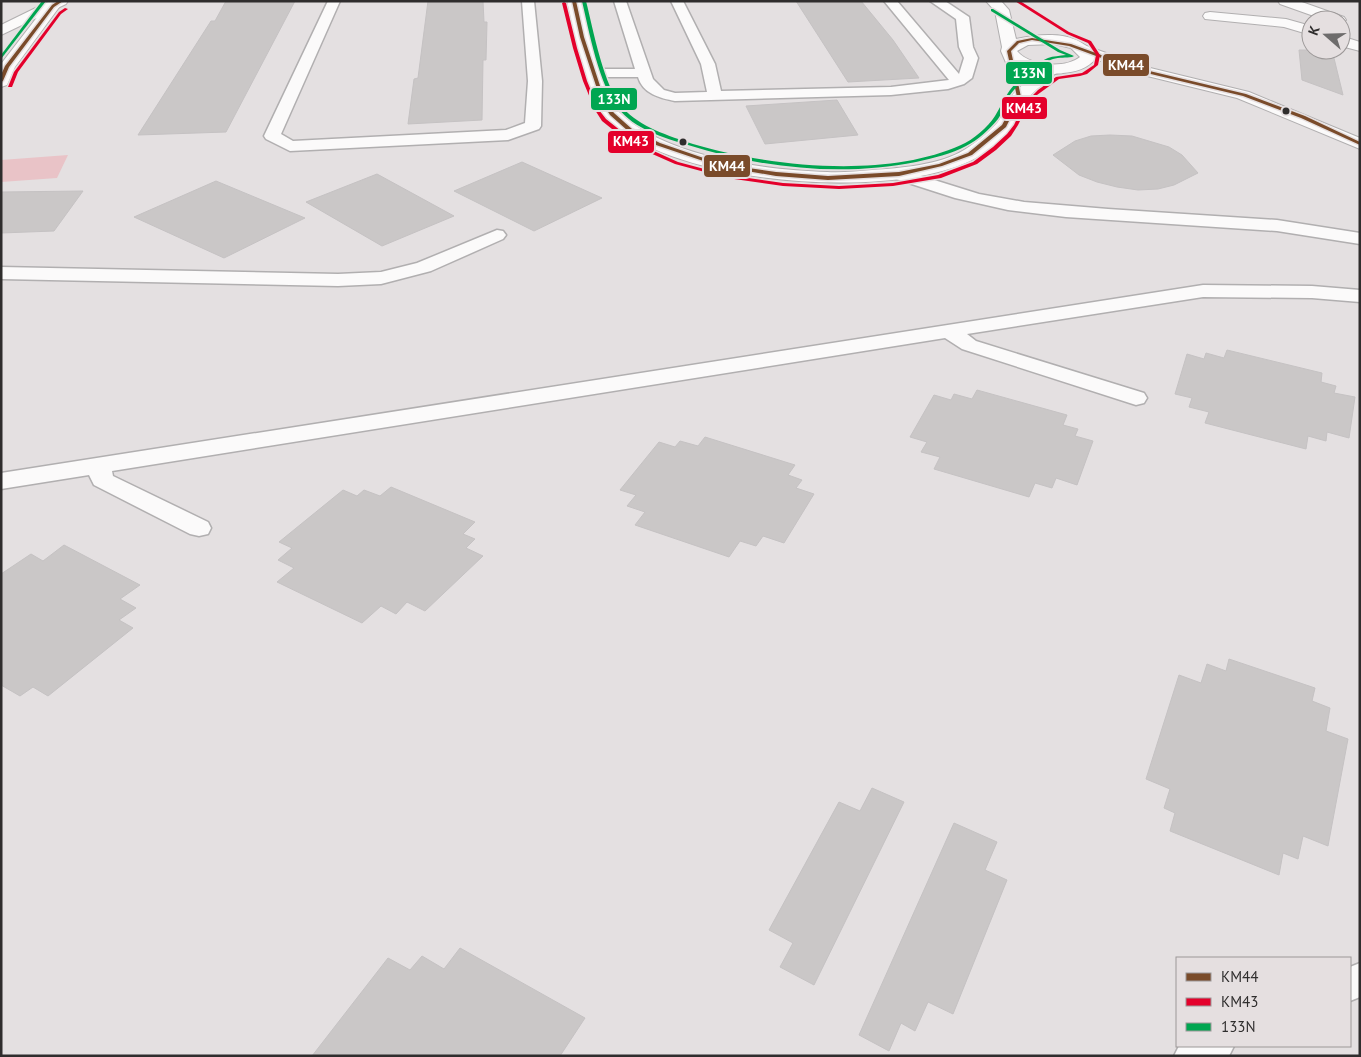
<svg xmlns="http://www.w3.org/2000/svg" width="1361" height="1057" font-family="'PT Sans',sans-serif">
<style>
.green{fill:#e9c3c7}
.building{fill:#cac7c7;stroke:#c5c2c3}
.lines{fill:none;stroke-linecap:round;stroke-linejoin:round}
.service-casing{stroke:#b1afb0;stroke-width:3}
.minor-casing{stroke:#b1afb0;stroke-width:2}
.tertiary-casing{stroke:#b1afb0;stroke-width:2}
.trunk-casing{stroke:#b1afb0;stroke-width:2}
.service{fill:#fbfafa;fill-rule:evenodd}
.minor{fill:#fbfafa;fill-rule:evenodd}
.tertiary{fill:#fbfafa;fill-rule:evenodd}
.trunk{fill:#fbfafa;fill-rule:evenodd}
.bus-1-casing{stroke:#e5dfe0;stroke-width:3}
.bus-2-casing{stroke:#e5dfe0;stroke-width:3}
.bus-3-casing{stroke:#e5dfe0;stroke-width:3}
.bus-1{fill:#7a4b2a;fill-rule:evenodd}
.bus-2{fill:#e4002b;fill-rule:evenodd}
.bus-3{fill:#00a651;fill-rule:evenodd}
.bus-dot{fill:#2f2d2d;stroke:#e5dfe0;stroke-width:2}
.line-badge{stroke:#e5dfe0;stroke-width:2}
.badge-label{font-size:14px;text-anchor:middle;font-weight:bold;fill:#fff}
</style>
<rect width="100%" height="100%" fill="#e4e0e1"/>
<!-- green -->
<path class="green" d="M68,155L57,178L1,182V160Z"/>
<!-- building -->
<g class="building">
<path d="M226,1H295L226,132L138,135L211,21H215Z"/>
<path d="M428,1H483L484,22H487L486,60H483L482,120L408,124L414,79L418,78Z"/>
<path d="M796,1H861L893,40L919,78L848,82Z"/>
<path d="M1299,50H1332L1343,95L1302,80Z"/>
<path d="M837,100L858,135L765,144L746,106Z"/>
<path d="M1110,135L1132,136L1169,147L1182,155L1198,173L1174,185L1158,189L1138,190L1117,187L1097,182L1079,175L1053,155L1075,141L1091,136Z"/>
<path d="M522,162L602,198L534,231L454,191Z"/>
<path d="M377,174L454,216L382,246L306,202Z"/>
<path d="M216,181L305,218L224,258L134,217Z"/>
<path d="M83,191L54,231L1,233V192Z"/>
<path d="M1227,350L1322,373L1321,382L1336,386L1334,393L1355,397L1349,438L1327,432L1326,441L1308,436L1306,449L1205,423L1209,412L1189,407L1192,398L1175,394L1187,354L1204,359L1206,353L1224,358Z"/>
<path d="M977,390L1067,415L1063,425L1078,429L1075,436L1093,441L1077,485L1056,478L1052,488L1035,483L1029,497L934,469L940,457L921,452L927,442L910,437L934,395L951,400L954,394L972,399Z"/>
<path d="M705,437L795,465L788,475L802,480L796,488L814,494L784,543L763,536L756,546L740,541L729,557L635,525L645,512L627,506L636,495L620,490L659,442L675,447L680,441L698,446Z"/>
<path d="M391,487L475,522L463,534L475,539L466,548L483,556L425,611L407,602L396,614L381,606L362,623L277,582L294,568L278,560L292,548L279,542L343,490L357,496L364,490L380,496Z"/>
<path d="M64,545L140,585L120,599L136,608L119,620L133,628L48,696L33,687L20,696L1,685V574L31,554L43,561Z"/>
<path d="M1229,659L1315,688L1312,701L1330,708L1326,731L1348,739L1328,846L1303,836L1298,859L1283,853L1279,875L1170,831L1175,813L1164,808L1170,789L1146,779L1179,675L1201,683L1207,664L1226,671Z"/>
<path d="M872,788L904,802L814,985L780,967L793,943L769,930L839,802L860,811Z"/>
<path d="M954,823L997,842L985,870L1007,880L953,1014L928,1002L915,1031L901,1023L889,1051L859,1035Z"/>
<path d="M460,948L585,1018L560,1056H312L388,958L410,970L422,956L444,969Z"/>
</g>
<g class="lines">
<!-- service casing -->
<g class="service-casing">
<g id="service">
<path d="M328,1H340L281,134L293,141L506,130L525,123L528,81L522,1H534L542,81L541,126L539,129L508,140L290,151L266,139L264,136Z"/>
<path d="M614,1H626L653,79L664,90L675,93L707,92L701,64L671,1H683L715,64L721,91L891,87L949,80L884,1H897L959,74L964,58L959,47L956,19L930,1H945L969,17L973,47L978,58L972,78L964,84L948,89L891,95L675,101C660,98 643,94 638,77H594L589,76L587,73L589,70L594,69H635Z"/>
<path d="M899,169L979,194L1024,202L1108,209L1277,220L1360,233V244L1277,231L1066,217L1008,210L955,198L893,178L891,174L893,170Z"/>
<path d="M497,230L503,231L506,235L503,239L431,271L381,284L338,286L1,279V267L338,274L381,272L417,263Z"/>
<path d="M1203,285L1312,286L1360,290V302L1312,298L1203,297L967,334L976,341L1144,393L1147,398L1144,403L1136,405L962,349L945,338L112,471L113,476L208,522L211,528L208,534L199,536L190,534L94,485L89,475L1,489V473Z"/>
<path d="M1360,963V997L1350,1001V967Z"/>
<path d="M1179,1046H1234L1229,1056H1174Z"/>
</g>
</g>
<!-- minor casing -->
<g class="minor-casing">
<g id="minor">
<path d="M1278,1H1299L1344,17L1346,20L1341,24V20H1325L1280,4Z"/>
<path d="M1210,12L1286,19L1311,26V35L1284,27L1205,19L1203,16L1205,13Z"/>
<path d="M1341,36L1360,42V51L1341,46Z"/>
<path d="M1084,45L1142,66L1249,92L1360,138V149L1237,98L1131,72L1079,53L1076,50L1079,47Z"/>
</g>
</g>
<!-- tertiary casing -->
<g class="tertiary-casing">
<g id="tertiary">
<path d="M567,1H581C587,26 603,95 619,112C665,157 764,170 827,172C842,173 857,171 872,170C900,168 940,165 964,150C974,144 989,132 997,123C1004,115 1006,102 1013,94C1021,85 1031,79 1039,72L1018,65H1007L1001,51L1002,47L995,11L986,1H1001L1009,10L1016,39C1043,33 1081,30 1096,58C1088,69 1075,72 1063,73C1061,74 1057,73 1055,74C1050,76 1045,83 1041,86C1036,90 1031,94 1027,99C1019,107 1018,120 1011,129C1004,137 985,153 976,158C896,202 671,186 607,118C585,96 574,32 567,1ZM1054,44L1071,48L1080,57C1065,69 1029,66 1017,51L1028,45Z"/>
<path d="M53,2L58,3L60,6L15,67L7,85L1,87V64L48,3Z"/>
</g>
</g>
<!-- trunk casing -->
<g class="trunk-casing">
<path id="trunk" d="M50,1H68L66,4L1,35V25Z"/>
</g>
<!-- service -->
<use href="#service" class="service"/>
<!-- minor -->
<use href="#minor" class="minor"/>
<!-- tertiary -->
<use href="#tertiary" class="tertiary"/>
<!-- trunk -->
<use href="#trunk" class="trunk"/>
<!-- bus-1 casing -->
<g class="bus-1-casing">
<g id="bus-1">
<path d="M58,1H63L54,7L9,67L3,81L1,82V75L5,66L52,5Z"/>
<path d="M572,1H576L584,37L605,101L614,113L632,129L660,143L721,164L776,172L828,176L899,172L939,164L968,153L1002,125L1017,97L1007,51L1017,41L1032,38L1071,44L1137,68L1246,94L1305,116L1360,142V145L1301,118L1243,96L1134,70L1069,46L1032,40L1019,43L1011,51L1021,97L1006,127L972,155L942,166L899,176L828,180L776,176L718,166L656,145L628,131L610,115L601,101L580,37Z"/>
</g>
</g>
<!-- bus-2 casing -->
<g class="bus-2-casing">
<g id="bus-2">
<path d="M1015,1H1020L1069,32L1091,41L1100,55L1098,65L1087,74L1080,76L1059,79L1037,95L1028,105L1018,125L1011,136L996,150L977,164L941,178L893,186L839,189L783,186L727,178L675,164L632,145L602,121L595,110L583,81L573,48L562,3L564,2L566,3L577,48L587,81L599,110L606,119L636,143L678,162L727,175L783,183L839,186L893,183L938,175L973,162L993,147L1007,134L1014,125L1024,104L1038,90L1056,77L1082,73L1094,65L1096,55L1088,43L1067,34Z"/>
<path d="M65,8L68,9L61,14L18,72L12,87H8L14,72L59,12Z"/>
</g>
</g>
<!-- bus-3 casing -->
<g class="bus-3-casing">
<g id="bus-3">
<path d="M42,1H46L1,59V55Z"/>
<path d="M582,1H586C593,29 604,88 623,108C640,127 669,136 693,144C770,167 886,179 961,145C973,140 988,127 995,116C1000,108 1003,100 1008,93C1016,81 1035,63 1048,58C1053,56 1060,56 1066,55L1058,52L991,11V9H993L1060,50L1074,56L1072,57C1066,58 1059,57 1053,59C1040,63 1018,84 1010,95C1006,103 1003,112 998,119C990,129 978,140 966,146C952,154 933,158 916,162C841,177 761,168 688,145C664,138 634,129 618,108C599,85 589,31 582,1Z"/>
</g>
</g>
<!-- bus-1 -->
<use href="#bus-1" class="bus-1"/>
<!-- bus-2 -->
<use href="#bus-2" class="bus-2"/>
<!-- bus-3 -->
<use href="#bus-3" class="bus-3"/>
</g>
<!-- markers -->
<g class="bus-dot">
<circle cx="1286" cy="111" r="4.5"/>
<circle cx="683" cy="142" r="4.5"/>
</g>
<g class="line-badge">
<rect x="1102" y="53" width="48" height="24" rx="5" fill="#7a4b2a"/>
<rect x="1005" y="61" width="48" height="24" rx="5" fill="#00a651"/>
<rect x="590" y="87" width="48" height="24" rx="5" fill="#00a651"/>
<rect x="1001" y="96" width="47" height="24" rx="5" fill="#e4002b"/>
<rect x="607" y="130" width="48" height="24" rx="5" fill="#e4002b"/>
<rect x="703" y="154" width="48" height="24" rx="5" fill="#7a4b2a"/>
</g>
<g class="badge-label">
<text x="1126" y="70">KM44</text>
<text x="1029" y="78">133N</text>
<text x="614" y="104">133N</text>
<text x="1024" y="113">KM43</text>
<text x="631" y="146">KM43</text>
<text x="727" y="171">KM44</text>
</g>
<!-- border -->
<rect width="1361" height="1057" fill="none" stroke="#2f2d2d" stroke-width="5"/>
<!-- legend -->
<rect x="1176" y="957" width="175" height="90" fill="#e5dfe0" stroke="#9c9898"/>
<rect x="1186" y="973" width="25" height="8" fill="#7a4b2a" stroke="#9c9898"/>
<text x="1221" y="982" font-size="15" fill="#2f2d2d">KM44</text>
<rect x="1186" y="998" width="25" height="8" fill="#e4002b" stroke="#9c9898"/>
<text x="1221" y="1007" font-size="15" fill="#2f2d2d">KM43</text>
<rect x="1186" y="1023" width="25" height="8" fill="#00a651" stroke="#9c9898"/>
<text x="1221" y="1032" font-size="15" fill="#2f2d2d">133N</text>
<!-- north arrow -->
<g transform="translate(1326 35) rotate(290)"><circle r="24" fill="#e5dfe0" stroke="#9c9898"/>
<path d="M0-4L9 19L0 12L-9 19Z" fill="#6e6c6c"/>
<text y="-8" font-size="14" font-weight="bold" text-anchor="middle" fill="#2f2d2d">K</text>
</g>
</svg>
